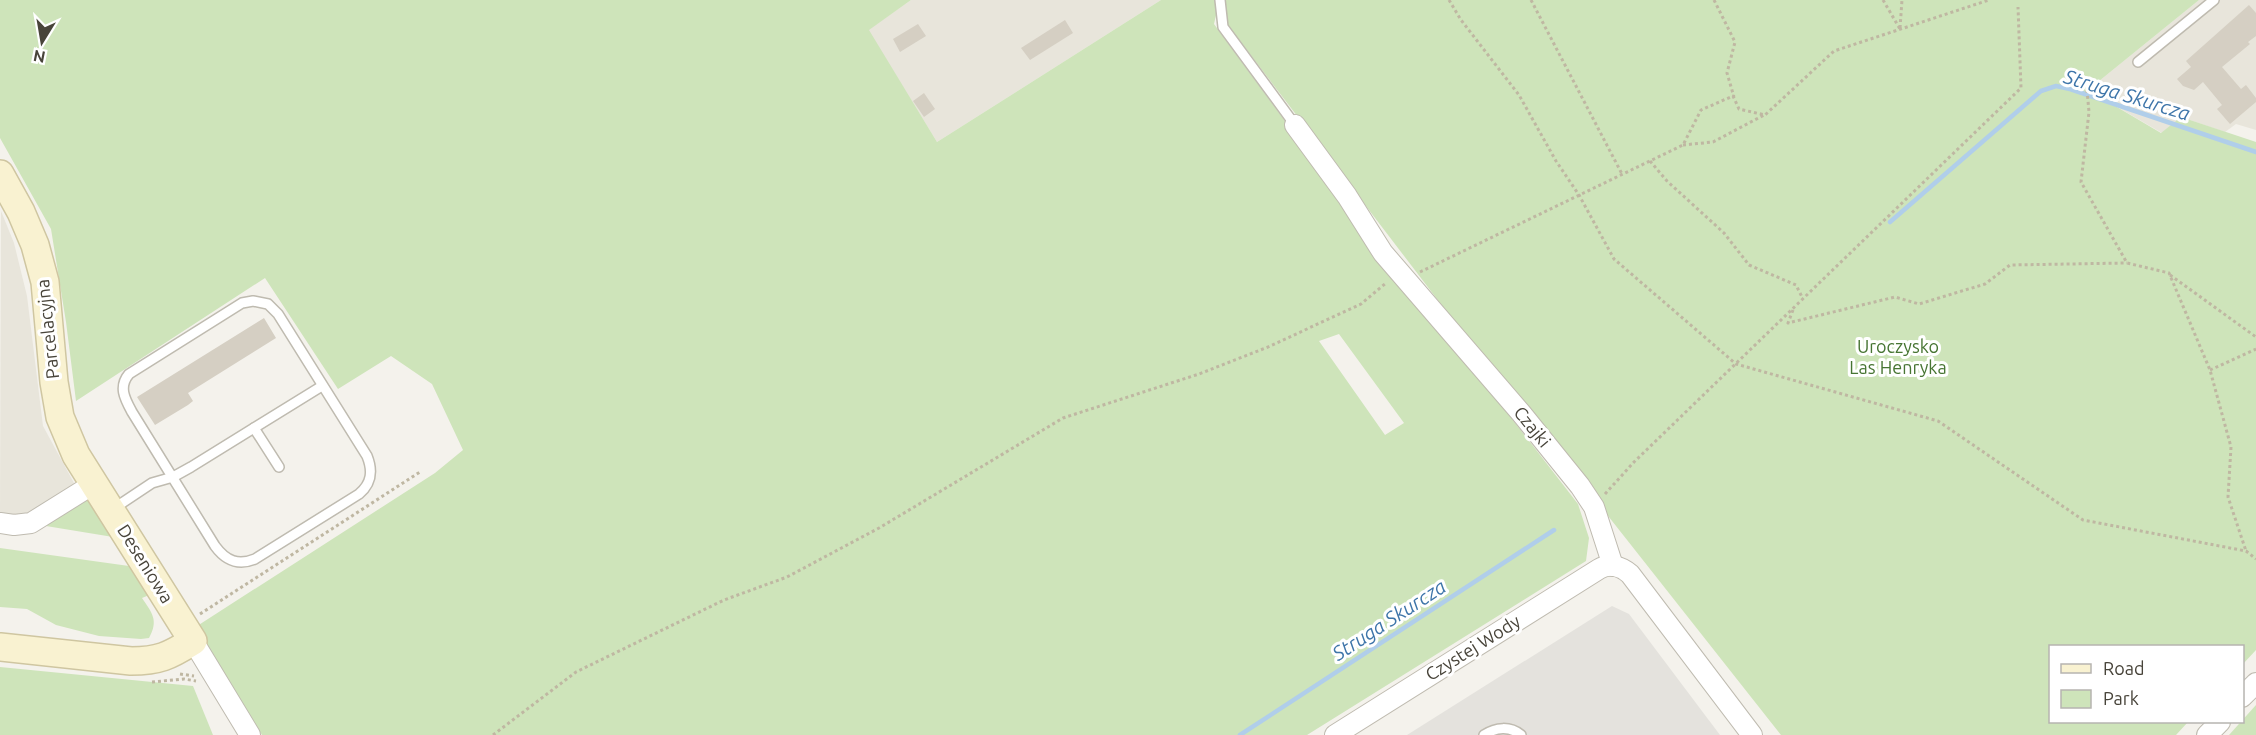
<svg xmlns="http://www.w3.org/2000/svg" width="2256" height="735" font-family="Ubuntu,sans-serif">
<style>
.residential{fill:#e8e5db}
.industrial{fill:#e4e2dd}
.green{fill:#cee4ba;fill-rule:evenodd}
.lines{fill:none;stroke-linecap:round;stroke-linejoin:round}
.stream{stroke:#b0ceea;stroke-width:4.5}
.building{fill:#d5cfc3}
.lane-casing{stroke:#bfbbb0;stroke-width:12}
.street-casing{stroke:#bfbbb0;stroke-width:22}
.secondary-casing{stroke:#cfc6a1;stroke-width:30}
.path{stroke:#bfb7a2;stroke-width:3;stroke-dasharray:3 3;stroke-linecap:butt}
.lane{stroke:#fff;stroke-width:9}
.street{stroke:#fff;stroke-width:20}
.secondary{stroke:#f9f2d1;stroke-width:27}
.labels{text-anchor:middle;stroke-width:6;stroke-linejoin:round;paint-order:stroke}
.street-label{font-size:18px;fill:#48443a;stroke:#fff}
.park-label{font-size:18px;fill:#477533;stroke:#fff}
.water-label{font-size:20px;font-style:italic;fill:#3e75a9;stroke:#fff}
</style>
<rect width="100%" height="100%" fill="#f4f2ec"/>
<!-- residential -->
<g class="residential">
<path d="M911,0H1161L937,142L868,30Z"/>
<path d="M2199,0H2256V130L2236,124L2225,132L2181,117L2162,133L2088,90Z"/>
<path d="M1,211L14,243L27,296L43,426L75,485L34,512L13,518L0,516Z"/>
</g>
<!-- industrial -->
<path class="industrial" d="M1612,606L1629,614L1720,735H1407Z"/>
<!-- green -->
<g class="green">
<path d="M0,0H911L869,30L937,142L1161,0H2199L2088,90L2161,133L2181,117L2256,142V650L2243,664L2242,646H2050V722H2188L2176,735H1781L1440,303L1217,11L1214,24L1350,210L1578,504L1589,538L1586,561L1307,735H262L194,628L435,473L463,450L432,384L391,356L338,389L265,278L76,401L66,322L51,229L0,138ZM1339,334L1404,423L1385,435L1319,341Z"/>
<path d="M86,497L113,537L46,526Z"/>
<path d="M0,548L129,566L154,593L142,598C152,613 159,620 149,638L141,639L99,636L56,625L27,609L0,607Z"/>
<path d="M0,667L193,686L213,735H0Z"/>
<path d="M2256,705V735H2229Z"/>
</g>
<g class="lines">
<!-- stream -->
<g class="stream">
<path d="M1890,222L2041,91L2056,86L2070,89L2256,152"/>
<path d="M1240,735L1554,530"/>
</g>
</g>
<!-- building -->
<g class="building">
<path d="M2249,5L2256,13V36L2248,42L2250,44L2222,67L2241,89L2246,85L2256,98V102L2230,124L2217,109L2222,105L2203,82L2194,90L2183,86L2177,79L2191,67L2186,61Z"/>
<path d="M1065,20L1073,33L1030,60L1021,48Z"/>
<path d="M918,24L926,36L900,52L893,39Z"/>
<path d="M924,93L935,109L924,117L913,101Z"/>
<path d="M264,318L276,338L188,393L193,401L188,405L155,425L137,397Z"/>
</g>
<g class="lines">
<!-- lane casing -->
<g class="lane-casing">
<g id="lane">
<path d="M1220,0L1223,27L1295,125"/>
<path d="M2138,62L2214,0"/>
<path d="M253,301L268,304L278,314L367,456C373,471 372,483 359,494L255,559C238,566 226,561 215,546L132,412C125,399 118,387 129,374L242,303Z"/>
<path d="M254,428L279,467"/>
<path d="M113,509L152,483L173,477L191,467L322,386"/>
<path d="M1484,735C1496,727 1510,726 1521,735"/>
</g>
</g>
<!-- street casing -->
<g class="street-casing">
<g id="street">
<path d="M1295,125L1347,196L1383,253L1521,413L1580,486L1594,507L1613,566"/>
<path d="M0,523L14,525L31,523L95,483"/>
<path d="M193,641L250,735"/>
<path d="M2242,697L2256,683"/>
<path d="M1335,735L1599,569C1609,563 1621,566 1630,574L1752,735"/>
<path d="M2207,735L2220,722"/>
</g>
</g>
<!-- secondary casing -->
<g class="secondary-casing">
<path id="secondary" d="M0,174L21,212L35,245L45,282L54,382L60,417L76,455L193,641C169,656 159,661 131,661L0,647"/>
</g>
<!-- path -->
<g class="path">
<path d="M1449,0L1461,20L1519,95L1556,161L1579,195L1614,259L1736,364L1938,421L2083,520L2246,551L2256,559"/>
<path d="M1531,0L1622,174"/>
<path d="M1714,0L1735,42L1727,73L1734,97"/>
<path d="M1883,0L1900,29"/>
<path d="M1900,28L1902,0"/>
<path d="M2087,90L2089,112L2081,182L2127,263L2169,273L2210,370L2231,447L2228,497L2246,551"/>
<path d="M1683,145L1713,142L1764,115"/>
<path d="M1650,161L1667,181L1724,233L1749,265L1796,285L1803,299"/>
<path d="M1420,272L1683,145L1701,110L1733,96L1739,109L1765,115L1834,51L1989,0"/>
<path d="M2170,275L2256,337"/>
<path d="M1793,310L1788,323L1895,297L1919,304L1985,284L2010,265L2127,263"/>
<path d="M2210,370L2256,349"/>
<path d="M1605,494L1634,462L2021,88L2018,7"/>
<path d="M200,614L420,472"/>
<path d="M180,674L194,676"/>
<path d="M152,682L184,679L196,681"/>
<path d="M493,735L576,672L724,600L787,577L879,528L1063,418L1199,374L1268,347L1361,304L1386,283"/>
</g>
<!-- lane -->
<use href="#lane" class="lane"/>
<!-- street -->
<use href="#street" class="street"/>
<!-- secondary -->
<use href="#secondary" class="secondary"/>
</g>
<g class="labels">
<!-- street labels -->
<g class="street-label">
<text transform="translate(48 329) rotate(-96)" y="6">Parcelacyjna</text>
<text transform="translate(1532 427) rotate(51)" y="6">Czajki</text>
<text transform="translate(145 564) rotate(58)" y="6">Deseniowa</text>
<text transform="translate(1473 648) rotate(-32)" y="6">Czystej Wody</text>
</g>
<!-- park labels -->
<g class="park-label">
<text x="1898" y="353">Uroczysko<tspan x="1898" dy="21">Las Henryka</tspan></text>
</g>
<!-- water labels -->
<g class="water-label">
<text transform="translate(2127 95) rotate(17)" y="7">Struga Skurcza</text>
<text transform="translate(1389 620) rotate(-33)" y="7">Struga Skurcza</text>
</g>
</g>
<!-- legend -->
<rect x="2049" y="645" width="195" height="78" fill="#ffffff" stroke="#b6b4b0" stroke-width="1.5"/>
<rect x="2061" y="664" width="30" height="9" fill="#f9f2d1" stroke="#b6b4b0" stroke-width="1.5"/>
<text x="2103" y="675" font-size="18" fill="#48443a">Road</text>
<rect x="2061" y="690" width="30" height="18" fill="#cee4ba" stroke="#b6b4b0" stroke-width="1.5"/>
<text x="2103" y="705" font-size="18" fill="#48443a">Park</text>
<!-- north arrow -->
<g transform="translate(42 42) rotate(191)" stroke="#ffffff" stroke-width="4.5" paint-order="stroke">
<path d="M0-4.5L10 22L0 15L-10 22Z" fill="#48443a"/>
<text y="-9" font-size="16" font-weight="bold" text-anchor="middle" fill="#48443a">N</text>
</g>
</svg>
